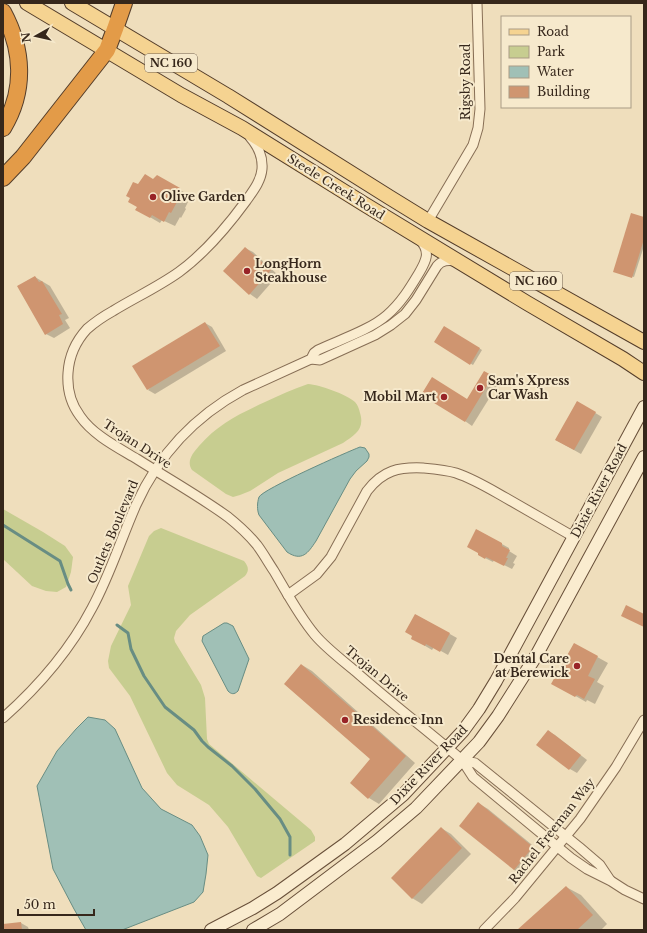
<svg xmlns="http://www.w3.org/2000/svg" width="647" height="933" font-family="'Libre Baskerville',serif">
<style>
.green{fill:#c7cd90}
.water{fill:#a0c0b6;stroke:#688d83}
.shadow{fill:#0003}
.lines{fill:none;stroke-linecap:round;stroke-linejoin:round}
.stream{stroke:#688d83;stroke-width:3}
.building{fill:#cf9570}
.street-casing{stroke:#876e55;stroke-width:11}
.secondary-casing{stroke:#684f39;stroke-width:14}
.primary-casing{stroke:#543d2a;stroke-width:16}
.highway-casing{stroke:#543d2a;stroke-width:18}
.street{stroke:#faeccf;stroke-width:9}
.secondary{stroke:#faeccf;stroke-width:12}
.primary{stroke:#f5d391;stroke-width:14}
.highway{stroke:#e39b48;stroke-width:16}
.poi-dot{fill:#982327;stroke:#f6e9cc;stroke-width:1.5}
.labels{text-anchor:middle;stroke-width:4;stroke-linejoin:round;paint-order:stroke}
.shield{fill:#f6e9cc;stroke:#706150;stroke-width:1}
.shield-label{font-size:11px;font-weight:bold;fill:#36271b}
.street-label{font-size:12px;fill:#36271b;stroke:#f6e9cc}
.poi-label{font-size:12px;font-weight:bold;fill:#36271b;stroke:#f6e9cc;text-anchor:start}
</style>
<rect width="100%" height="100%" fill="#efdebc"/>
<!-- green -->
<g class="green">
<path d="M308,384C320,385 346,394 355,402C358,405 359,409 360,413C365,429 355,435 343,443L278,473L250,491L240,495L233,497L226,494L192,470C186,461 193,453 199,446C218,424 239,414 265,402C280,395 293,389 308,384Z"/>
<path d="M3,509L43,532L65,546L73,557L71,572L66,587L57,592L46,591L32,586L3,559Z"/>
<path d="M161,528L244,561C249,567 249,571 245,576L190,615L176,631L174,638L175,642L201,685L205,698L207,739L209,744L311,830L315,837V841L261,878L257,876L228,827L209,805L177,785L167,773L130,696L109,668L108,661L111,646L131,605L128,586L149,536L154,531Z"/>
</g>
<!-- water -->
<g class="water">
<path d="M360,447L365,448L369,454V457L367,461L356,471L350,479L316,541C308,553 302,562 287,552L259,515C257,510 257,503 259,497C263,489 347,452 360,447Z"/>
<path d="M224,623H227L233,626L249,659L238,691C234,695 231,694 228,691L202,641L203,636Z"/>
<path d="M88,717L105,720L115,729L142,788L161,809L192,825L200,836L208,855L206,874L203,892L194,902L122,930H86L74,909L53,869L37,786L57,751L76,729Z"/>
</g>
<!-- shadow -->
<g class="shadow">
<path d="M157,177L189,195L186,201L188,202L185,208L186,209L181,218L180,217L175,226L162,220L160,223L136,209L138,207L139,186L154,180Z"/>
<path d="M644,218V246L634,277L615,271Z"/>
<path d="M245,248L253,252L278,275L257,299L250,294L224,271Z"/>
<path d="M35,277L50,286L69,318L65,320L70,328L54,338L46,334Z"/>
<path d="M205,323L212,327L226,351L155,394L148,390Z"/>
<path d="M444,327L482,350L473,365L435,342Z"/>
<path d="M485,372L500,381L472,426L465,421L467,400Z"/>
<path d="M577,402L602,417L581,454L556,440Z"/>
<path d="M477,530L509,548V551L517,556L513,563L515,564L512,569L494,560L493,562L479,555Z"/>
<path d="M416,615L457,638L448,655L434,647L432,650L412,638Z"/>
<path d="M574,644L608,663L597,682L604,686L595,704L587,700L586,702L553,683Z"/>
<path d="M302,665L312,671L415,763L379,804L369,798L351,783L372,759Z"/>
<path d="M548,731L555,735L587,760L577,773L570,769Z"/>
<path d="M478,803L488,809L542,853L524,875L514,870Z"/>
<path d="M441,828L451,834L471,854L422,904L412,898Z"/>
<path d="M566,887L581,895L607,924L601,930H519Z"/>
<path d="M21,923L28,927L29,930H3V925Z"/>
</g>
<g class="lines">
<!-- stream -->
<g class="stream">
<path d="M3,525L60,561L68,584L71,590"/>
<path d="M117,625L128,633L131,649L144,676L165,707L194,730L202,741L208,747L232,766L255,789L280,819L290,837V855"/>
</g>
</g>
<!-- building -->
<g class="building">
<path d="M145,174L153,179L157,175L180,188L176,194L178,196L175,201L177,202L171,213L169,212L164,222L152,215L150,218L135,210L137,207L128,202L130,198L126,196L133,182L138,184Z"/>
<path d="M631,213L644,217V239L632,278L613,272Z"/>
<path d="M245,247L271,270L249,295L223,271Z"/>
<path d="M35,276L39,282L42,281L62,314L59,315L63,324L45,335L17,286Z"/>
<path d="M205,322L220,346L147,390L132,366Z"/>
<path d="M444,326L480,348L470,365L434,342Z"/>
<path d="M484,371L493,376L465,422L421,395L432,377L467,399Z"/>
<path d="M577,401L596,412L574,450L555,440Z"/>
<path d="M476,529L502,543V546L510,550L506,558H508L504,566L486,557L485,559L478,555V553L467,547Z"/>
<path d="M626,605L644,614V627L621,616Z"/>
<path d="M415,614L450,633L440,652L426,644L425,646L411,639L412,636L405,632Z"/>
<path d="M574,643L598,656L588,676L595,679L584,699L577,695L575,697L551,684Z"/>
<path d="M301,664L406,756L368,799L350,783L370,759L284,684Z"/>
<path d="M548,730L581,755L569,770L536,745Z"/>
<path d="M478,802L533,847L514,870L459,826Z"/>
<path d="M441,827L462,848L412,899L391,878Z"/>
<path d="M566,886L593,915L577,930H517Z"/>
<path d="M21,922L22,930H3V924Z"/>
</g>
<g class="lines">
<!-- street casing -->
<g class="street-casing">
<g id="street">
<path d="M250,137C258,146 263,156 262,169C261,181 253,191 246,201C227,227 205,253 179,272C158,287 134,298 113,311C104,316 95,322 87,329C76,341 69,357 68,373C67,388 71,404 80,416C93,435 117,447 137,459C167,478 199,496 228,517C238,525 248,534 257,545C263,553 268,562 274,571C287,593 299,616 315,635C326,648 342,660 355,671C390,702 427,730 462,760L473,777L571,858L587,869L611,881L625,890L644,899"/>
<path d="M428,221L473,145L478,128L480,109L477,3"/>
<path d="M311,359L320,360L375,335L391,325L405,314L416,300L437,266C442,260 448,260 455,261"/>
<path d="M288,595L317,574L331,557L367,491C383,470 399,467 423,468C434,469 446,470 456,473C474,479 490,489 506,498C529,511 551,524 574,537"/>
<path d="M3,718C39,686 70,650 92,608C110,575 121,539 136,505C159,454 195,416 243,390L311,359L314,353L318,350C339,340 370,330 387,315C401,303 410,288 419,273C426,261 431,252 420,240"/>
<path d="M462,760L475,763L579,847L600,865L610,880"/>
<path d="M484,930L515,898L580,819L616,767L644,720"/>
</g>
</g>
<!-- secondary casing -->
<g class="secondary-casing">
<g id="secondary">
<path d="M211,930L253,908L277,893L345,844L403,795L463,731L479,709L496,681L644,407"/>
<path d="M253,930L280,914L377,841L416,808L479,742L498,716L536,656L644,457"/>
</g>
</g>
<!-- primary casing -->
<g class="primary-casing">
<g id="primary">
<path d="M27,3L181,95L242,128L364,204L527,303L623,359L644,373"/>
<path d="M72,3L228,96L389,197L428,221L644,342"/>
</g>
</g>
<!-- highway casing -->
<g class="highway-casing">
<g id="highway">
<path d="M3,12C23,49 26,90 3,128"/>
<path d="M3,178L23,157L107,50L115,29L124,3"/>
</g>
</g>
<!-- street -->
<use href="#street" class="street"/>
<!-- secondary -->
<use href="#secondary" class="secondary"/>
<!-- primary -->
<use href="#primary" class="primary"/>
<!-- highway -->
<use href="#highway" class="highway"/>
</g>
<!-- markers -->
<g class="poi-dot">
<circle cx="153" cy="197" r="4"/>
<circle cx="247" cy="271" r="4"/>
<circle cx="480" cy="388" r="4"/>
<circle cx="444" cy="397" r="4"/>
<circle cx="577" cy="666" r="4"/>
<circle cx="345" cy="720" r="4"/>
</g>
<g class="labels">
<!-- shield labels -->
<g class="shield">
<rect x="145" y="54" width="52" height="18" rx="3"/>
<rect x="510" y="272" width="52" height="18" rx="3"/>
</g>
<g class="shield-label">
<text x="171" y="67">NC 160</text>
<text x="536" y="285">NC 160</text>
</g>
<!-- street labels -->
<g class="street-label">
<text transform="translate(466 82) rotate(-90)" y="4">Rigsby Road</text>
<text transform="translate(336 187) rotate(32)" y="4">Steele Creek Road</text>
<text transform="translate(137 444) rotate(33)" y="4">Trojan Drive</text>
<text transform="translate(599 491) rotate(-62)" y="4">Dixie River Road</text>
<text transform="translate(113 532) rotate(-67)" y="4">Outlets Boulevard</text>
<text transform="translate(377 674) rotate(40)" y="4">Trojan Drive</text>
<text transform="translate(429 765) rotate(-46)" y="4">Dixie River Road</text>
<text transform="translate(552 831) rotate(-52)" y="4">Rachel Freeman Way</text>
</g>
<!-- poi labels -->
<g class="poi-label">
<text x="161" y="201">Olive Garden</text>
<text x="255" y="268">LongHorn<tspan x="255" dy="14">Steakhouse</tspan></text>
<text x="488" y="385">Sam's Xpress<tspan x="488" dy="14">Car Wash</tspan></text>
<text x="436" y="401" text-anchor="end">Mobil Mart</text>
<text x="569" y="663" text-anchor="end">Dental Care<tspan x="569" dy="14">at Berewick</tspan></text>
<text x="353" y="724">Residence Inn</text>
</g>
</g>
<!-- border -->
<rect width="647" height="933" fill="none" stroke="#36271b" stroke-width="8"/>
<!-- legend -->
<rect x="501" y="16" width="130" height="92" fill="#f6e9cc" stroke="#a99b85"/>
<rect x="509" y="29" width="20" height="6" fill="#f5d391" stroke="#a99b85"/>
<text x="537" y="36" font-size="12" fill="#36271b">Road</text>
<rect x="509" y="46" width="20" height="12" fill="#c7cd90" stroke="#a99b85"/>
<text x="537" y="56" font-size="12" fill="#36271b">Park</text>
<rect x="509" y="66" width="20" height="12" fill="#a0c0b6" stroke="#a99b85"/>
<text x="537" y="76" font-size="12" fill="#36271b">Water</text>
<rect x="509" y="86" width="20" height="12" fill="#cf9570" stroke="#a99b85"/>
<text x="537" y="96" font-size="12" fill="#36271b">Building</text>
<!-- north arrow -->
<g transform="translate(36 36) rotate(262)" stroke="#f6e9cc" stroke-width="3" paint-order="stroke">
<path d="M0-3L7 15L0 10L-7 15Z" fill="#36271b"/>
<text y="-6" font-size="11" font-weight="bold" text-anchor="middle" fill="#36271b">N</text>
</g>
<!-- scale -->
<path d="M18 909v6h76v-6" fill="none" stroke="#36271b" stroke-width="2"/>
<text x="24" y="909" font-size="12" fill="#36271b" stroke="#f6e9cc" stroke-width="3" paint-order="stroke">50 m</text>
</svg>
